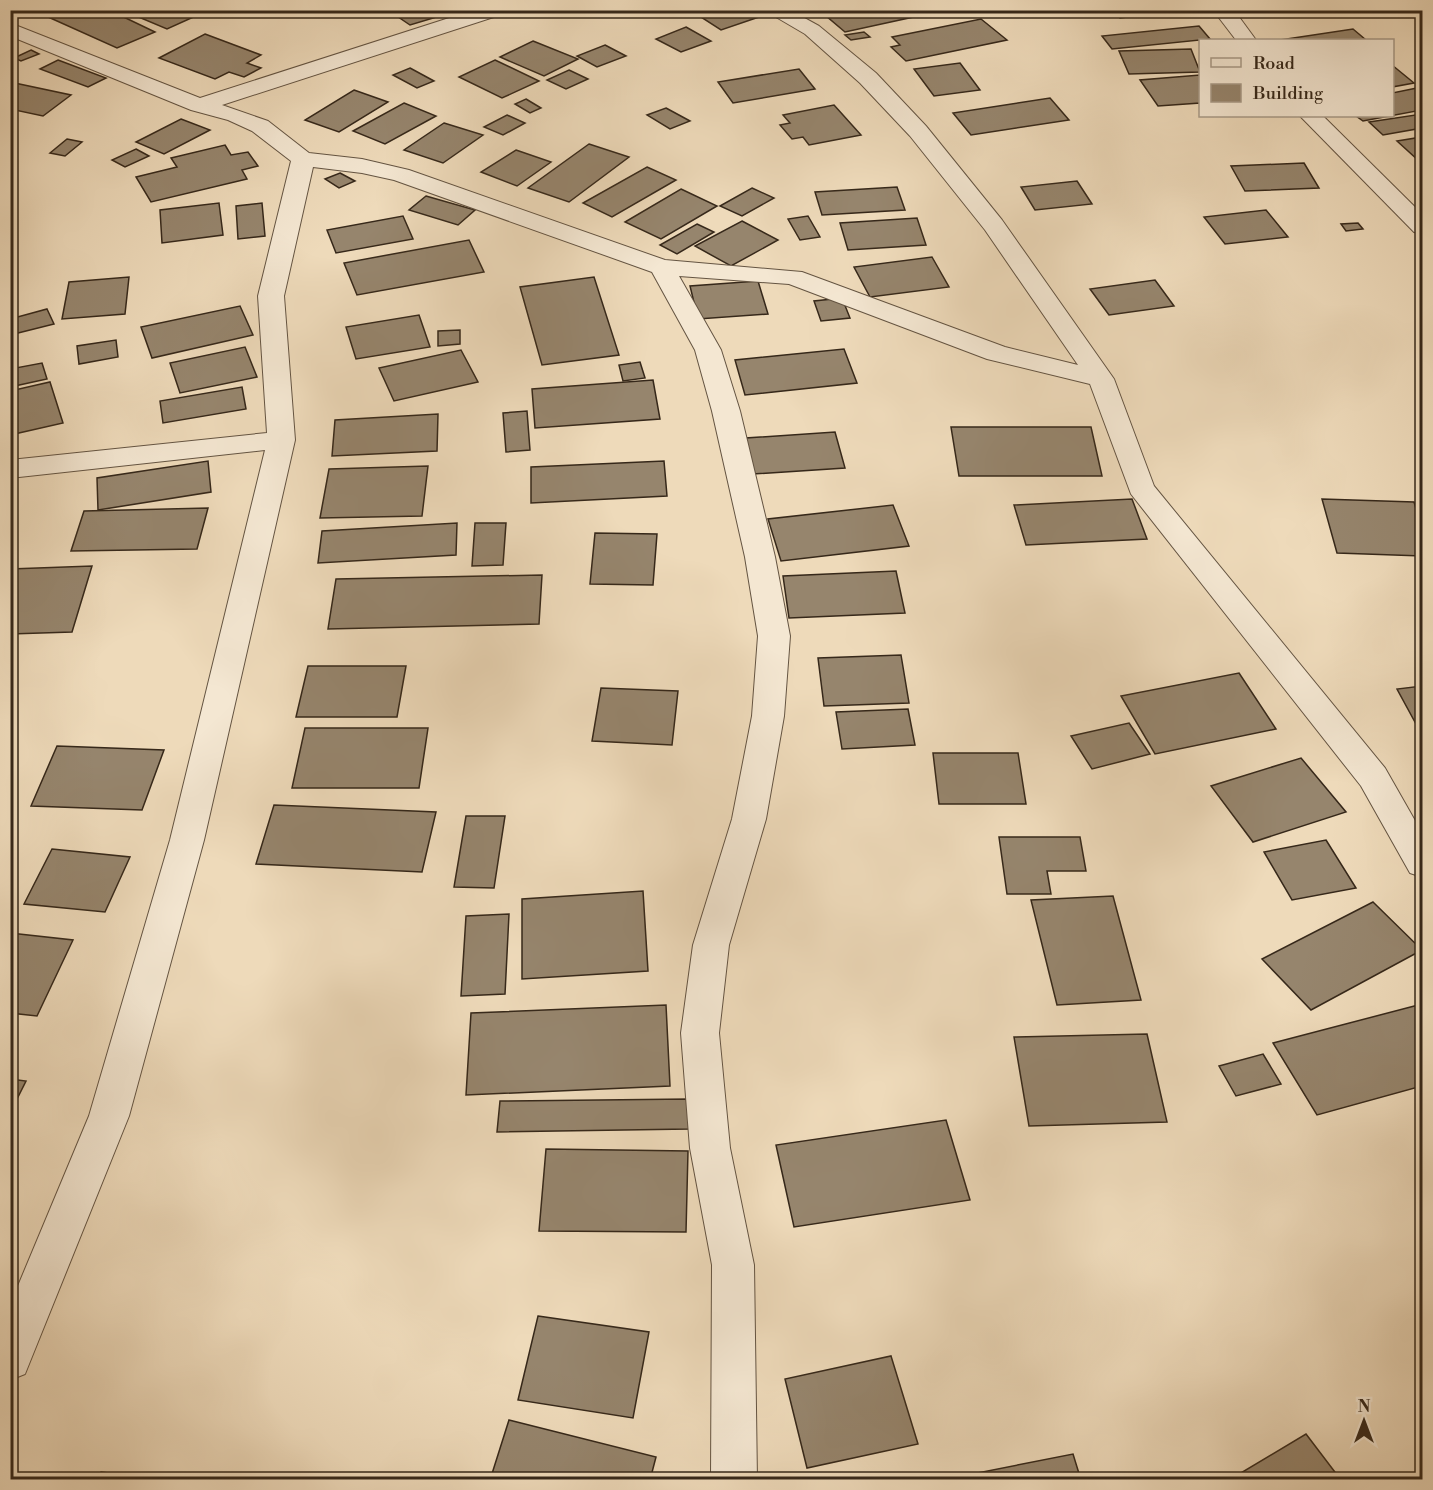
<svg xmlns="http://www.w3.org/2000/svg" width="1433" height="1490" font-family="'Libre Bodoni',serif">
<style>
.building{fill:#96856d;stroke:#36281a;stroke-width:1.5}
.lines{fill:none;stroke-linecap:round;stroke-linejoin:round}
.minor-casing{stroke:#645442;stroke-width:2}
.minor{fill:#f4e7d2;fill-rule:evenodd}
</style>
<rect width="100%" height="100%" fill="#eedaba"/>
<filter id="stains"><feTurbulence type="fractalNoise" baseFrequency=".00333" numOctaves="4"/><feColorMatrix values="0 0 0 0 .2 0 0 0 0 .09 0 0 0 0 .02 0 0 0 .5 -.17"/></filter>
<radialGradient id="worn" r=".72"><stop offset=".6" stop-color="#630" stop-opacity="0"/><stop offset="1" stop-color="#630" stop-opacity=".3"/></radialGradient>
<!-- building -->
<g class="building">
<path d="M109,10L155,32L117,48L37,12Z"/>
<path d="M122,10H209L167,29Z"/>
<path d="M388,10H432L440,16L410,25Z"/>
<path d="M690,10H748L759,17L721,30Z"/>
<path d="M845,10H911L918,16L845,32L825,15Z"/>
<path d="M1113,10H1182L1120,18Z"/>
<path d="M981,19L1007,40L906,61L891,47L900,45L892,37Z"/>
<path d="M1199,26L1210,39L1112,49L1102,36Z"/>
<path d="M686,27L711,41L681,52L656,39Z"/>
<path d="M1353,29L1366,40H1280Z"/>
<path d="M864,32L870,37L851,40L845,35Z"/>
<path d="M205,34L261,55L247,63L261,68L244,77L229,72L215,79L159,58Z"/>
<path d="M533,41L578,59L544,76L500,57Z"/>
<path d="M605,45L626,56L597,67L577,56Z"/>
<path d="M1191,49L1200,72L1129,74L1119,51Z"/>
<path d="M31,50L39,54L21,61L14,58Z"/>
<path d="M58,60L106,78L88,87L40,69Z"/>
<path d="M495,60L539,81L502,98L459,77Z"/>
<path d="M960,63L980,90L934,96L914,69Z"/>
<path d="M1392,65L1414,83L1392,87Z"/>
<path d="M410,68L434,81L417,88L393,75Z"/>
<path d="M799,69L815,89L733,103L718,82Z"/>
<path d="M569,70L588,79L566,89L547,80Z"/>
<path d="M1200,75V103L1158,106L1140,80Z"/>
<path d="M10,82L71,95L43,116L10,109Z"/>
<path d="M1422,87V110L1363,121L1356,116H1392V93Z"/>
<path d="M354,90L388,102L339,132L305,120Z"/>
<path d="M1050,98L1069,120L971,135L953,113Z"/>
<path d="M526,99L541,108L530,113L515,104Z"/>
<path d="M404,103L436,116L385,144L353,131Z"/>
<path d="M834,105L861,135L809,145L803,137L792,139L780,125L790,123L783,115Z"/>
<path d="M666,108L690,121L670,129L647,115Z"/>
<path d="M1422,114V128L1383,135L1369,122Z"/>
<path d="M507,115L525,123L503,135L484,127Z"/>
<path d="M181,119L210,130L164,154L136,142Z"/>
<path d="M444,123L483,135L443,163L404,150Z"/>
<path d="M1422,137V161H1419L1397,141Z"/>
<path d="M67,139L82,142L65,156L50,153Z"/>
<path d="M589,144L629,157L569,202L528,188Z"/>
<path d="M225,145L231,155L248,152L258,166L242,170L247,179L151,202L136,177L177,167L171,158Z"/>
<path d="M136,149L149,156L125,167L112,160Z"/>
<path d="M516,150L551,162L517,186L481,172Z"/>
<path d="M1304,163L1319,188L1245,191L1231,166Z"/>
<path d="M647,167L676,180L612,217L583,203Z"/>
<path d="M340,173L355,181L339,188L325,179Z"/>
<path d="M1077,181L1092,204L1035,210L1021,187Z"/>
<path d="M897,187L905,210L822,215L815,192Z"/>
<path d="M752,188L774,198L742,216L720,206Z"/>
<path d="M681,189L717,206L661,239L625,222Z"/>
<path d="M426,196L475,210L458,225L409,210Z"/>
<path d="M219,203L223,235L162,243L160,210Z"/>
<path d="M262,203L265,236L238,239L236,206Z"/>
<path d="M1266,210L1288,237L1225,244L1204,217Z"/>
<path d="M403,216L413,239L336,253L327,230Z"/>
<path d="M808,216L820,237L800,240L788,219Z"/>
<path d="M917,218L926,245L848,250L840,223Z"/>
<path d="M742,221L778,240L731,266L695,246Z"/>
<path d="M1358,223L1363,229L1346,231L1341,224Z"/>
<path d="M697,224L714,232L677,254L660,245Z"/>
<path d="M469,240L484,272L357,295L344,263Z"/>
<path d="M932,257L949,287L870,297L854,267Z"/>
<path d="M129,277L125,314L62,319L69,282Z"/>
<path d="M594,277L619,355L542,365L520,287Z"/>
<path d="M1155,280L1174,306L1109,315L1090,289Z"/>
<path d="M758,281L768,314L698,319L690,286Z"/>
<path d="M842,298L850,318L821,321L814,301Z"/>
<path d="M240,306L253,335L152,358L141,327Z"/>
<path d="M47,309L54,324L10,335V319Z"/>
<path d="M419,315L430,347L356,359L346,327Z"/>
<path d="M460,330V344L438,346V331Z"/>
<path d="M116,340L118,357L79,364L77,346Z"/>
<path d="M245,347L257,377L180,393L170,363Z"/>
<path d="M844,349L857,383L745,395L735,360Z"/>
<path d="M461,350L478,382L394,401L379,368Z"/>
<path d="M640,362L645,378L623,381L619,365Z"/>
<path d="M42,363L47,379L10,387V369Z"/>
<path d="M653,380L660,419L535,428L532,389Z"/>
<path d="M50,382L63,423L10,435V391Z"/>
<path d="M242,387L246,409L163,423L160,401Z"/>
<path d="M527,411L530,450L506,452L503,413Z"/>
<path d="M438,414L437,451L332,456L335,420Z"/>
<path d="M951,427H1091L1102,476H959Z"/>
<path d="M835,432L845,468L753,474L746,438Z"/>
<path d="M208,461L211,492L98,510L97,478Z"/>
<path d="M664,461L667,496L531,503V467Z"/>
<path d="M428,466L422,516L320,518L329,469Z"/>
<path d="M1132,499L1147,539L1026,545L1014,505Z"/>
<path d="M1322,499L1414,502L1422,529V556L1337,553Z"/>
<path d="M893,505L909,546L781,561L768,519Z"/>
<path d="M208,508L197,549L71,551L84,511Z"/>
<path d="M457,523L456,555L318,563L322,531Z"/>
<path d="M475,523H506L503,565L472,566Z"/>
<path d="M595,533L657,534L653,585L590,584Z"/>
<path d="M92,566L72,632L10,634V569Z"/>
<path d="M896,571L905,613L789,618L783,576Z"/>
<path d="M542,575L539,624L328,629L336,579Z"/>
<path d="M901,655L909,703L824,706L818,658Z"/>
<path d="M308,666H406L397,717H296Z"/>
<path d="M1239,673L1276,729L1155,754L1121,696Z"/>
<path d="M1422,686V735L1397,689Z"/>
<path d="M601,688L678,691L672,745L592,741Z"/>
<path d="M908,709L915,745L842,749L836,712Z"/>
<path d="M1129,723L1150,754L1092,769L1071,736Z"/>
<path d="M305,728H428L419,788H292Z"/>
<path d="M57,746L164,750L142,810L31,806Z"/>
<path d="M933,753H1018L1026,804H939Z"/>
<path d="M1301,758L1346,812L1253,842L1211,786Z"/>
<path d="M274,805L436,812L422,872L256,864Z"/>
<path d="M466,816H505L494,888L454,887Z"/>
<path d="M999,837H1080L1086,871H1047L1051,894H1007Z"/>
<path d="M1326,840L1356,888L1292,900L1264,852Z"/>
<path d="M52,849L130,857L105,912L24,904Z"/>
<path d="M643,891L648,971L522,979V899Z"/>
<path d="M1113,896L1141,1000L1057,1005L1031,900Z"/>
<path d="M1373,902L1422,950L1311,1010L1262,959Z"/>
<path d="M509,914L505,994L461,996L466,916Z"/>
<path d="M10,933L73,940L37,1016L10,1013Z"/>
<path d="M1422,1004V1086L1317,1115L1273,1043Z"/>
<path d="M666,1005L670,1086L466,1095L471,1013Z"/>
<path d="M1147,1034L1167,1122L1029,1126L1014,1037Z"/>
<path d="M1263,1054L1281,1084L1236,1096L1219,1066Z"/>
<path d="M10,1079L26,1081L10,1113Z"/>
<path d="M689,1099V1129L497,1132L500,1101Z"/>
<path d="M946,1120L970,1200L794,1227L776,1145Z"/>
<path d="M546,1149L688,1151L686,1232L539,1231Z"/>
<path d="M538,1316L649,1332L633,1418L518,1400Z"/>
<path d="M891,1356L918,1444L807,1468L785,1379Z"/>
<path d="M509,1420L656,1457L650,1480H490Z"/>
<path d="M1306,1434L1341,1480H1229Z"/>
<path d="M1073,1454L1081,1480H958L957,1477Z"/>
<path d="M101,1472L163,1480H98Z"/>
</g>
<g class="lines">
<!-- minor casing -->
<g class="minor-casing">
<g id="minor">
<path d="M474,10H506L503,14L222,105L268,121L309,153L362,159L409,170L665,260L802,272L1005,347L1078,365L985,230L910,136L860,83L805,34L764,10H790L819,26L876,73L926,126L1002,220L1114,379L1154,486L1385,768L1422,833V877L1410,873L1361,786L1131,494L1090,384L987,359L789,284L679,276L721,350L740,411L775,557L790,636L784,716L766,819L729,945L719,1033L730,1148L754,1265L757,1480H711L712,1265L690,1148L681,1033L693,945L732,819L752,716L758,636L745,557L712,411L695,350L652,272L394,180L362,173L313,167L284,296L295,440L204,840L129,1116L25,1374L10,1380V1305L89,1116L170,840L265,450L10,478V460L267,433L258,296L291,161L252,131L228,120L191,110L10,36V23L200,98Z"/>
<path d="M1213,10H1234L1256,40H1236Z"/>
<path d="M1300,116H1323L1422,214V234L1414,232Z"/>
</g>
</g>
<!-- minor -->
<use href="#minor" class="minor"/>
</g>
<!-- margin -->
<rect width="1433" height="1490" fill="none" stroke="#eedaba" stroke-width="36"/>
<rect x="12" y="12" width="1409" height="1466" fill="none" stroke="#36281a" stroke-width="3"/>
<rect x="18" y="18" width="1397" height="1454" fill="none" stroke="#36281a" stroke-width="1.5"/>
<!-- legend -->
<rect x="1199" y="39" width="195" height="78" fill="#f4e7d2" stroke="#a89b88" stroke-width="1.5"/>
<rect x="1211" y="58" width="30" height="9" fill="#f4e7d2" stroke="#a89b88" stroke-width="1.5"/>
<text x="1253" y="69" font-size="18" fill="#36281a">Road</text>
<rect x="1211" y="84" width="30" height="18" fill="#96856d" stroke="#a89b88" stroke-width="1.5"/>
<text x="1253" y="99" font-size="18" fill="#36281a">Building</text>
<!-- north arrow -->
<g transform="translate(1364 1421)" stroke="#f4e7d2" stroke-width="4.5" paint-order="stroke">
<path d="M0-4.5L10 22L0 15L-10 22Z" fill="#36281a"/>
<text y="-9" font-size="16" font-weight="bold" text-anchor="middle" fill="#36281a">N</text>
</g>
<rect width="100%" height="100%" filter="url(#stains)"/>
<rect width="100%" height="100%" fill="url(#worn)"/>
</svg>
